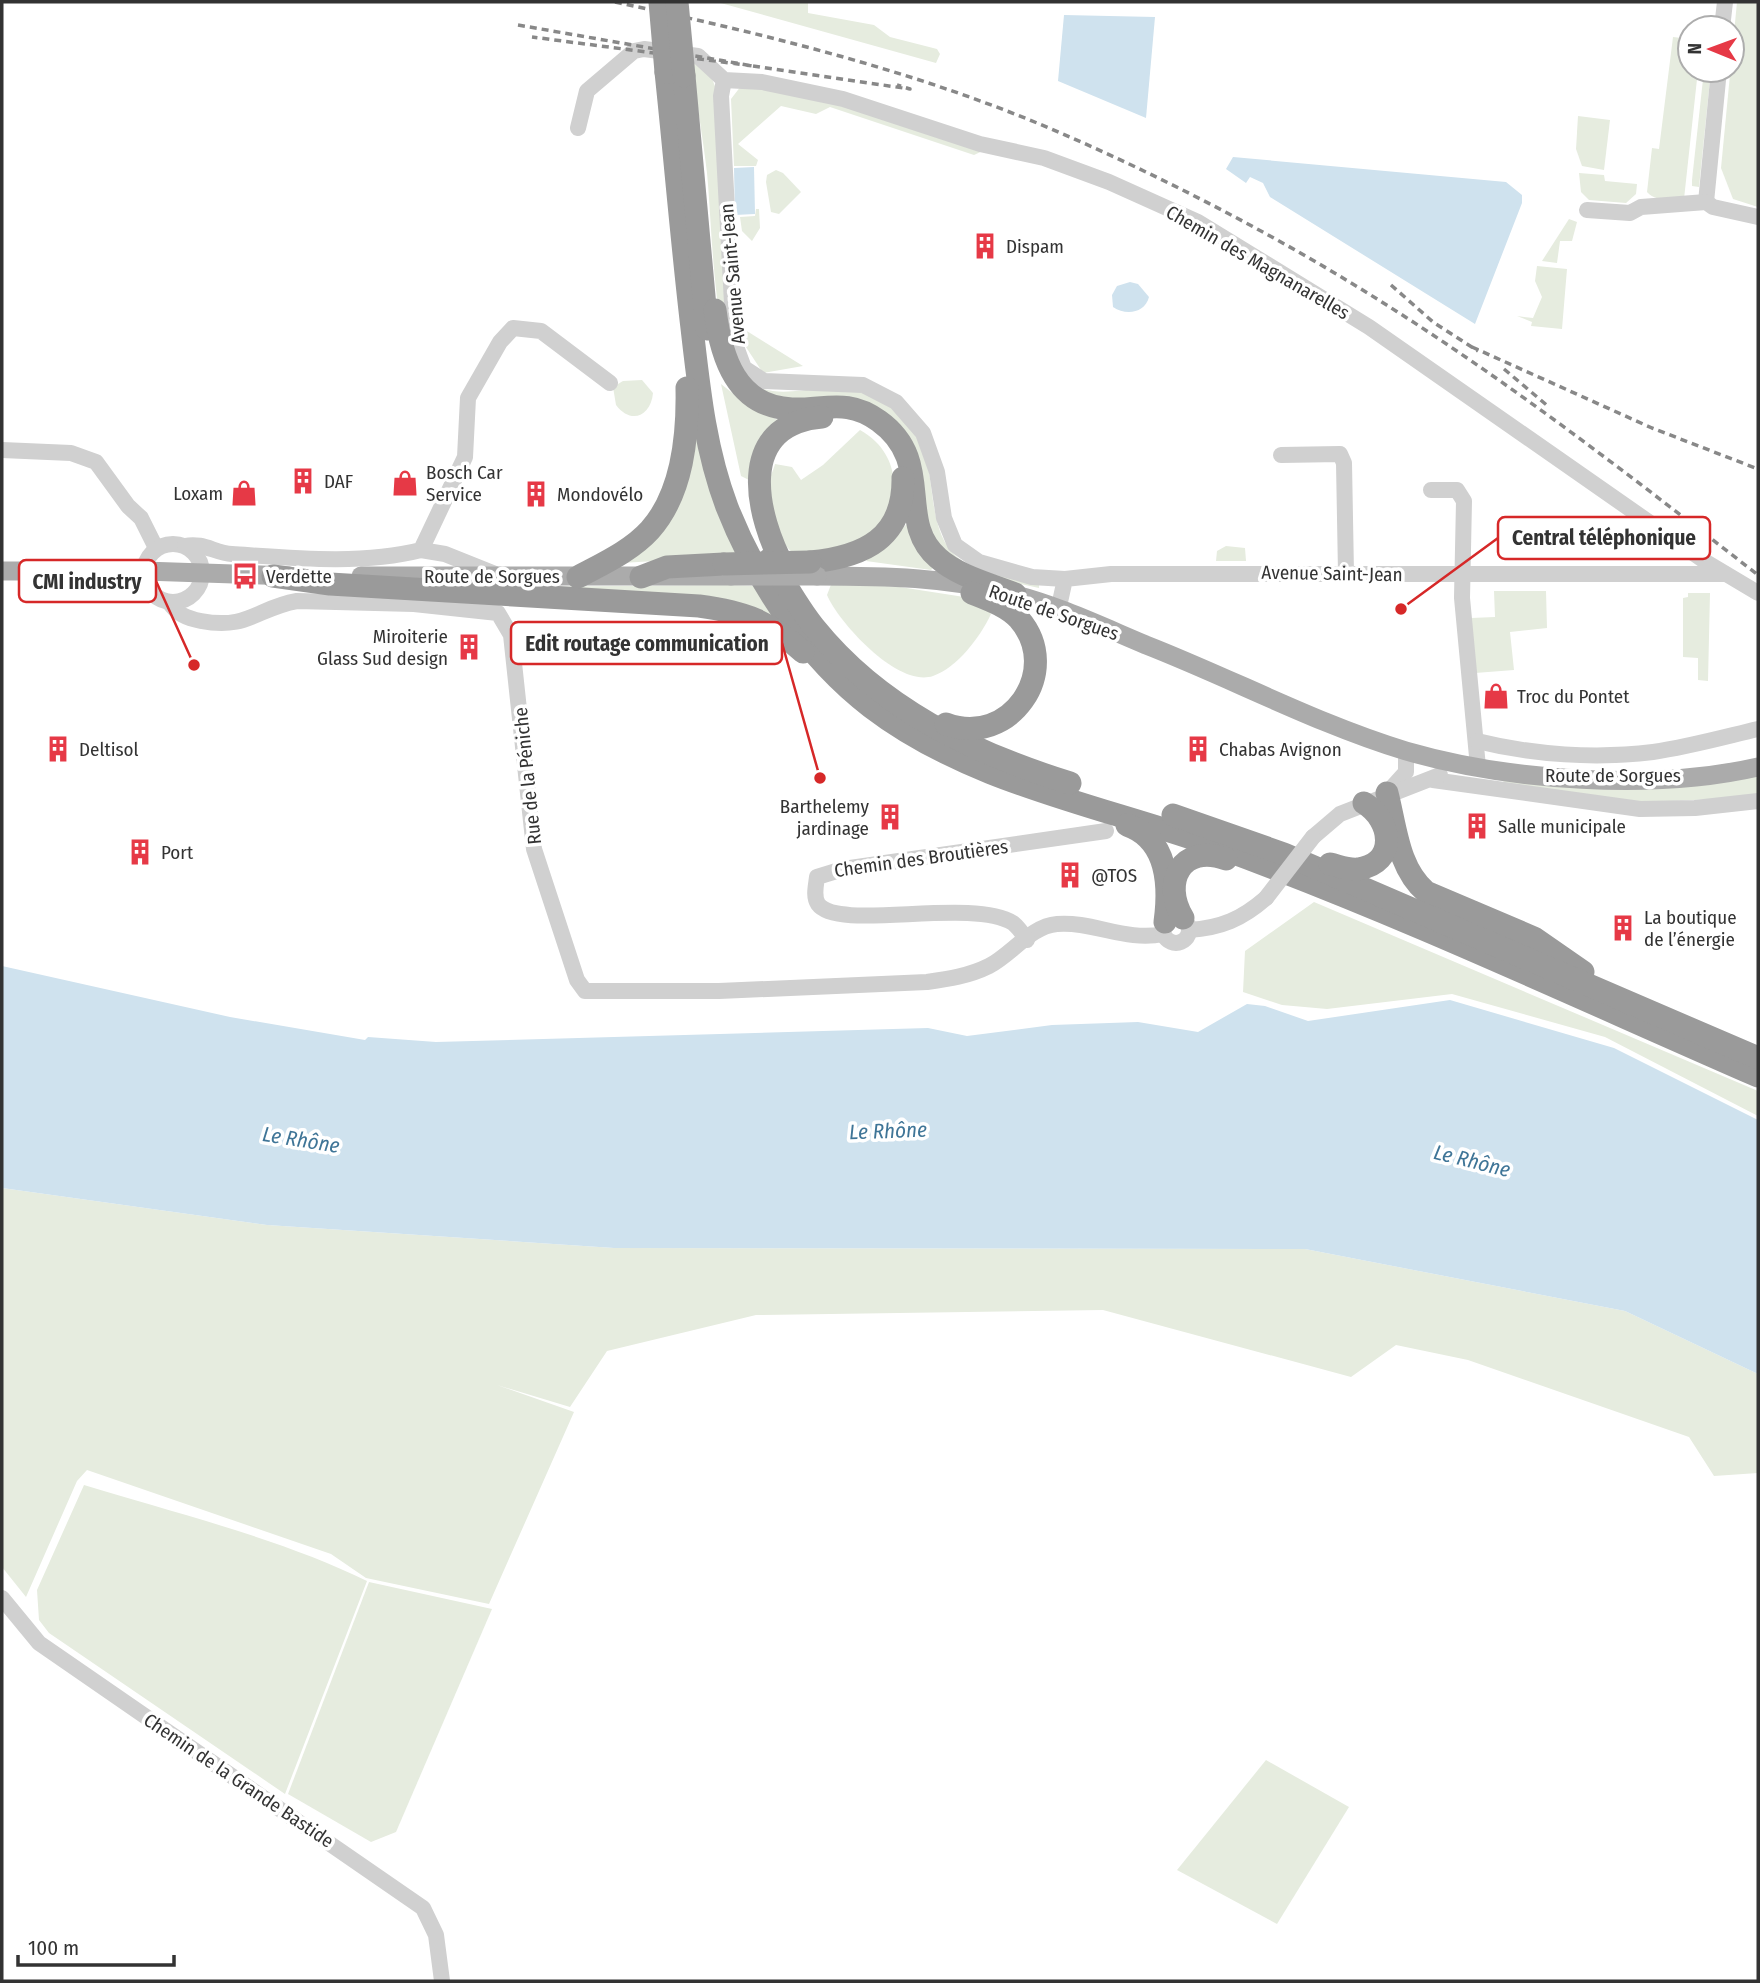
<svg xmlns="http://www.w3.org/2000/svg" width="1760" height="1983" font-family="'Fira Sans Condensed',sans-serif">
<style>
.green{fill:#e6ecdf}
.water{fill:#cfe2ee}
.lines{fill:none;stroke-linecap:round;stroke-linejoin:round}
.minor{stroke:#d0d0d0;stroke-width:16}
.major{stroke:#ababab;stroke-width:19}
.highway{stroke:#9a9a9a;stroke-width:23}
.rail{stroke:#888;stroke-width:3.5;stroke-dasharray:7 5;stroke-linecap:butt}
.minor-bridge{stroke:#d0d0d0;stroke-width:16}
.major-bridge{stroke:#ababab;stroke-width:19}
.highway-bridge{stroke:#9a9a9a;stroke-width:23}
.labels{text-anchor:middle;stroke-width:7;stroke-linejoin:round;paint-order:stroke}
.poi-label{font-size:19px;fill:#333;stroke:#fff;text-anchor:start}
.street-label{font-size:19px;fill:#333;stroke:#fff}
.water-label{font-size:21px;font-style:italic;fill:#3f7597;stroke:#fff}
.leader{fill:none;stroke:#d62828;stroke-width:2.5}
.callout-dot{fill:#d62828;stroke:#fff;stroke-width:2.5}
.callout{fill:#fff;stroke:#d62828;stroke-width:2.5}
.callout-label{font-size:21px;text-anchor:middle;font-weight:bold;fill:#333}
</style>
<rect width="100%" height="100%" fill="#fff"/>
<!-- green -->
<g class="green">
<path d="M717,2L808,3V13L874,25L890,37L937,49L940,54L936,63Z"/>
<path d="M1737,2H1758V207L1733,199L1721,168Z"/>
<path d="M1673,37L1690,39V70H1698L1684,199C1672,200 1656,202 1647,192L1652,148L1659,149Z"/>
<path d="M694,62L708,68L716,89L727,320C730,340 731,372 751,384C772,396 797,391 819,388C848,385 876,394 899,412C946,447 918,524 957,557C977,574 1014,577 1039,584V588C1010,581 978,577 952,563C911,540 927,511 919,474C916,456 908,441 896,428C876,405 843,396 814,399C797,401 784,404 767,399C751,393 740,382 733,367C713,324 712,224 707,173C703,136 695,99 694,62Z"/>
<path d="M1704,70H1711L1699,187L1692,186V180Z"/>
<path d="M741,86L817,97L987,149L974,155L830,107L816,114L781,106L738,144L758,160L756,166H734L731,99Z"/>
<path d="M1578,116L1610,120L1604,170L1582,166L1576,149Z"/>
<path d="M776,170L783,173L801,192L779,214L771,212L766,182L767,175Z"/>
<path d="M1579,173L1604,175L1605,181L1637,184L1636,194L1626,203L1589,200L1581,192Z"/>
<path d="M756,209H759L760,228L752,241L742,231L740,217L755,216Z"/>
<path d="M1569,219L1577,222L1572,241H1560L1557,263L1542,261Z"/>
<path d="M1537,266L1567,269L1562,329L1531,326L1532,322L1517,316L1533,318L1542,297L1535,281Z"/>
<path d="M742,328L803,366L763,373L740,338Z"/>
<path d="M642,380L653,393C651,416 631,425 616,405L613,387L623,381Z"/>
<path d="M721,384L740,399L783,423L749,480L741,476Z"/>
<path d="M691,418L742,556L621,563L637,548Z"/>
<path d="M860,430C912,459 901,527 847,547C832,553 809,552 793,553C777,540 767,506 768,486C769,479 773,471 775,464L792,467L801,480L823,465Z"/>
<path d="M907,524L934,567L931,570L866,561Z"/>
<path d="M1226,546L1245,548L1246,561H1216L1217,551Z"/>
<path d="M832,582L900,587L977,599L991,614C980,637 958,667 933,676C898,688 839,623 827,595Z"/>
<path d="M758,586L780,624L506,587L729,585Z"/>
<path d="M1494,591H1546L1547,628L1510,632L1514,670L1475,673L1471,618L1495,617Z"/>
<path d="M1688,593H1710L1708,681L1698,680V658L1683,657V598L1688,597Z"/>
<path d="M1758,776V797L1628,803L1504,784L1503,780Z"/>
<path d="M1314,902L1758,1091V1116L1605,1037L1452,994L1327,1009L1282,1005L1243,992L1245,951Z"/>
<path d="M2,1188L267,1225L614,1248L1305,1249L1625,1311L1758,1374V1473L1714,1476L1689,1437L1468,1360L1396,1345L1351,1377L1103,1310L756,1315L607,1351L570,1407L497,1385L574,1412L489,1604L366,1578L331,1554L87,1470L77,1481L26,1597L2,1567Z"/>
<path d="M84,1485C175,1513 282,1539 367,1581L285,1794L49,1633L39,1620L37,1590Z"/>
<path d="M369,1582L492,1609L396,1832L371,1842L288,1794Z"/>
<path d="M1266,1760L1349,1807L1277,1924L1177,1870Z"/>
</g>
<!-- water -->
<g class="water">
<path d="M1064,15L1155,17L1146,118L1058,81Z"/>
<path d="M1233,157L1506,182L1522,195V203L1475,324L1270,197L1263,183L1250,177L1246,183L1226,169Z"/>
<path d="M754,167L755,214L735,215L734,168Z"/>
<path d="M1130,282L1138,284L1149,297C1145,313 1126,316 1113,307L1112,295L1117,286Z"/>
<path d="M2,966L230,1017L365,1040L368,1037L436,1042L928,1028L967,1036L1052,1025L1138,1022L1198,1032L1247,1004L1265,1006L1308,1021L1450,1000L1614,1048L1758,1120V1374L1625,1311L1305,1249L614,1248L267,1225L2,1188Z"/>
</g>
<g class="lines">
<!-- minor -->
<g class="minor">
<path d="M1722,28L1725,2"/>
<path d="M724,80L721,96L734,341L744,368L764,381L863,385L896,402L923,433L937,472L944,518L955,545L979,562L1032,577L1065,579"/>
<path d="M578,128L587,91L634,51L644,49L698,56L724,80L762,82L843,99L980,144L1044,158L1109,182L1198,222L1369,327L1706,562L1758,593"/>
<path d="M1706,202L1719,70"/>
<path d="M1587,210L1630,213L1641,207L1706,202L1713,207L1758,217"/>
<path d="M2,450L71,453L96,462L128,506L141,518L156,548"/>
<path d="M1281,455L1340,454L1344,463L1346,573"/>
<path d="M1431,490H1457L1464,501L1462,598L1478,767"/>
<circle cx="173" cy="573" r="29"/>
<path d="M185,546C203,542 215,553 232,554C292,558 362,565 421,550L465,457L468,398L500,342L513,328L541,331L610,383"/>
<path d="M421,550L445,554L495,574"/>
<path d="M169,602C177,614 186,618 201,621C248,630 257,608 297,601L414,604L498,613L511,635L534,849L577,980L585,991H719L927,982C948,979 969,976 989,966C1011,955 1031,926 1057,924C1092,921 1127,942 1163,934"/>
<path d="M1058,611L1065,579L1111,574H1725"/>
<path d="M1477,741C1533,755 1596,759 1653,752C1688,747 1724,737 1758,729"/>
<path d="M1433,780L1640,809L1695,808L1758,801"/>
<path d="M1387,793L1406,772V751"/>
<path d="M1313,837L1340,814L1440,775"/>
<circle cx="1176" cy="930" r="13"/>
<path d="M1189,930C1221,928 1242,919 1266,898"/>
<path d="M1027,940C1023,934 1018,927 1013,923C970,897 838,932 818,904C813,896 816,886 817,877L843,869L1106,831"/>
<path d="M2,1598L39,1643L423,1908L436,1935L442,1981"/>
</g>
<!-- major -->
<g class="major">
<path d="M2,571H144L289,576"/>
<path d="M361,576H731"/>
<path d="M817,576C883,576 949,577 1012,594C1057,605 1103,627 1146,645C1233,679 1317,724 1406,751C1510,781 1653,791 1758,767"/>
</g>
<!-- highway -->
<g class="highway">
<path d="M666,72C675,157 682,243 692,328C699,389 705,449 727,507C756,581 807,658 871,707C973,785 1105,806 1223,849C1405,916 1581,999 1758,1076"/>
<path d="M684,76L707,329"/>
<path d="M715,310C721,357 736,407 792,409C825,410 848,398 879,421C936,462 895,521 938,558C958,576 990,584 1015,594"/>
<path d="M770,559C784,581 797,606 814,627C879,708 973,753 1070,783"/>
<path d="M810,562C864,557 904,538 903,478"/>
<path d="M785,569C756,517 734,424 822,417"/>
<path d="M273,576L330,584L699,606C745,612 769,621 803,652"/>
<path d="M578,577C602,564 631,551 650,530C683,493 688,436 687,388"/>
<path d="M641,577L667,567L724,564"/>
<path d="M946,724C1009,748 1064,671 1019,619C1007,606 987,599 972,593"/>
<path d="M1387,793C1396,828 1398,868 1426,892L1534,938L1583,972"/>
<path d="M1173,815L1284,854L1758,1058"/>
<path d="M1127,825C1168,839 1170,885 1165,922"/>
<path d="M1330,864C1339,866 1348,870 1358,869C1398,863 1392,820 1364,803"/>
<path d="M1183,918C1161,882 1182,843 1226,859"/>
</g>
<!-- rail -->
<g class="rail">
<path d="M615,2C766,34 921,72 1063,134C1171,181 1286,241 1385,304C1515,386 1637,481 1758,575"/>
<path d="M518,25L753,66L532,37"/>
<path d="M753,66L910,89L897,85"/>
<path d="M1391,285L1433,322L1478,351"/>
<path d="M1472,347L1652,428L1758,469"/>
<path d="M1504,369L1549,407"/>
</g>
<!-- minor-bridge -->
<path class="minor-bridge" d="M1266,898L1313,837"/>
<!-- major-bridge -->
<path class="major-bridge" d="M731,576H817"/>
<!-- highway-bridge -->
<g class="highway-bridge">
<path d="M660,2L666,72"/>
<path d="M677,2L684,76"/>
<path d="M724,564L810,562"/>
</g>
</g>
<!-- icons -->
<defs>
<g id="building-bare" transform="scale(2.1)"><path d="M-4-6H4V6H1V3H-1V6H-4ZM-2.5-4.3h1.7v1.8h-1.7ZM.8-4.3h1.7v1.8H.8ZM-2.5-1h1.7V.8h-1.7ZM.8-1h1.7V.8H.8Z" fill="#e63946" stroke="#fff" stroke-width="2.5" paint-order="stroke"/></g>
<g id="shop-bare" transform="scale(2.1)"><path d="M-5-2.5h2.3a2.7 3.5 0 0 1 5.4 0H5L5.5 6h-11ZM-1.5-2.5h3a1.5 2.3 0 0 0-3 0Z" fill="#e63946" stroke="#fff" stroke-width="2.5" paint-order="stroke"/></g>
<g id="bus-bare" transform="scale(2.1)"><path d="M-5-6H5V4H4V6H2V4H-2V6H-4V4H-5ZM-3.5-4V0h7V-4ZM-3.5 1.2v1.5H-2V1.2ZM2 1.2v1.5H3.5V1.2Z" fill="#e63946" stroke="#fff" stroke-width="2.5" paint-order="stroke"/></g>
</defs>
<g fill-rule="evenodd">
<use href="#building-bare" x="985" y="246"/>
<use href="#building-bare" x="303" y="481"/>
<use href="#shop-bare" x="405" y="483"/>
<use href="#shop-bare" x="244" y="493"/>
<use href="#building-bare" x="536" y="494"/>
<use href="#bus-bare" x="245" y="576"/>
<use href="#building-bare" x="469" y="647"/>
<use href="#shop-bare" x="1496" y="696"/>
<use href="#building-bare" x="58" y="749"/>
<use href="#building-bare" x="1198" y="749"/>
<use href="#building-bare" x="890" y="817"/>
<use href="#building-bare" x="1477" y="826"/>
<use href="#building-bare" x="140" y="852"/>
<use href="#building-bare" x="1070" y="875"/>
<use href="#building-bare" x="1623" y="928"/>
</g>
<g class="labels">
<!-- poi labels -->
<g class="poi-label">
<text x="1006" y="253">Dispam</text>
<text x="426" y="479">Bosch Car<tspan x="426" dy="22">Service</tspan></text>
<text x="324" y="488">DAF</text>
<text x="223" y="500" text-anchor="end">Loxam</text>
<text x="557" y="501">Mondovélo</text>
<text x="266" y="583">Verdette</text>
<text x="448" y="643" text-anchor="end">Miroiterie<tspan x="448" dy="22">Glass Sud design</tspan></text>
<text x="1517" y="703">Troc du Pontet</text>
<text x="79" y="756">Deltisol</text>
<text x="1219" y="756">Chabas Avignon</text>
<text x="869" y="813" text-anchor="end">Barthelemy<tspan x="869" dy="22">jardinage</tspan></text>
<text x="1498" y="833">Salle municipale</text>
<text x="161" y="859">Port</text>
<text x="1091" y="882">@TOS</text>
<text x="1644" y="924">La boutique<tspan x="1644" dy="22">de l’énergie</tspan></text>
</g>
<!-- street labels -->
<g class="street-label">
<text transform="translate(1258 262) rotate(30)" y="7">Chemin des Magnanarelles</text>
<text transform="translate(732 274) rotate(-95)" y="7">Avenue Saint-Jean</text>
<text transform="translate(1332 573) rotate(1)" y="7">Avenue Saint-Jean</text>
<text x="492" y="583">Route de Sorgues</text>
<text transform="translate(1054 612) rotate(19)" y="7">Route de Sorgues</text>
<text x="1613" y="782">Route de Sorgues</text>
<text transform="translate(527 776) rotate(-96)" y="7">Rue de la Péniche</text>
<text transform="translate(921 858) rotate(-8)" y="7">Chemin des Broutières</text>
<text transform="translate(239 1780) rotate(34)" y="7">Chemin de la Grande Bastide</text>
</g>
<!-- water labels -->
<g class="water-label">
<text transform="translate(888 1131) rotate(-2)" y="7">Le Rhône</text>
<text transform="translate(301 1140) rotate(9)" y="7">Le Rhône</text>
<text transform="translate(1472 1161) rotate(14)" y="7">Le Rhône</text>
</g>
</g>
<!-- callouts -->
<path class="leader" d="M1401 609L1498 538M194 665L156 581M820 778L782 643"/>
<g class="callout-dot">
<circle cx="1401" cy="609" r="7"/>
<circle cx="194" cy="665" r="7"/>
<circle cx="820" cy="778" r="7"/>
</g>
<g class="callout">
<rect x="1498" y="517" width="212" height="42" rx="7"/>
<rect x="19" y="560" width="137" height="42" rx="7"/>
<rect x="511" y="622" width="271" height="42" rx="7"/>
</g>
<g class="callout-label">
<text x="1604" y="545">Central téléphonique</text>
<text x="87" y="589">CMI industry</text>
<text x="647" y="651">Edit routage communication</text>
</g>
<!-- border -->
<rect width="1760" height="1983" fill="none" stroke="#333333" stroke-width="7"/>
<!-- north arrow -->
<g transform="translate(1711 49) rotate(271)"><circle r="33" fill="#ffffff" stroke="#adadad" stroke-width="2"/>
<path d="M0-5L12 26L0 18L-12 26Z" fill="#e63946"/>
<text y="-10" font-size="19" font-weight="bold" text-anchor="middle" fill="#333333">N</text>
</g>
<!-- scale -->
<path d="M18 1955v10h156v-10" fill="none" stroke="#333333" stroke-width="3.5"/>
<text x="28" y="1955" font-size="21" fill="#333333" stroke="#ffffff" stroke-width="5" paint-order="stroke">100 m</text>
</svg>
